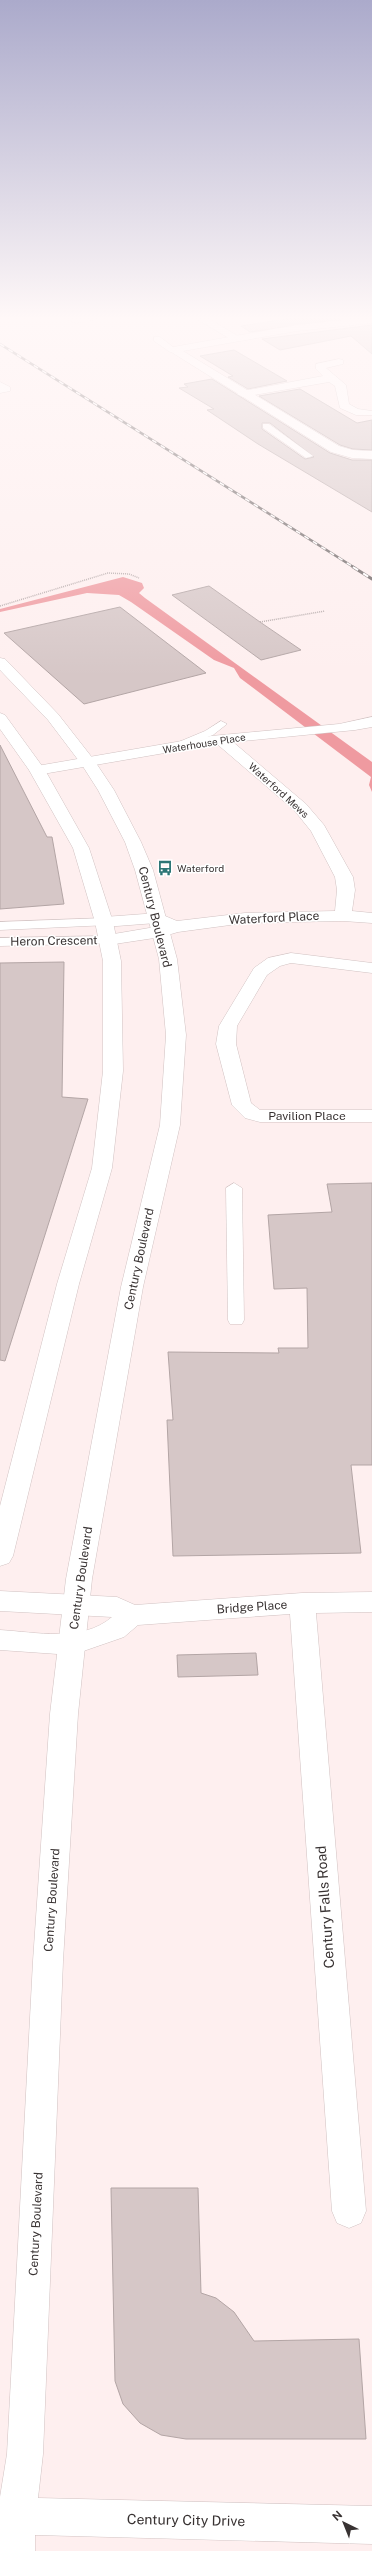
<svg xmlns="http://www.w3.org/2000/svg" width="372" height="2551" font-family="'Public Sans',sans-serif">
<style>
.water{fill:#ef9aa0}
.building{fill:#d6c7c7;stroke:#b3a5a5;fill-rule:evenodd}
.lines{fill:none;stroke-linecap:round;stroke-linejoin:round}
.lane-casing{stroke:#d1c2c2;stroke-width:1}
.street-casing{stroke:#d1c2c2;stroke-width:1}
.secondary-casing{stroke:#d1c2c2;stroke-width:1}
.path{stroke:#b2a7a7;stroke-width:1.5;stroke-dasharray:1 1;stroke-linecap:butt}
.lane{fill:#fff;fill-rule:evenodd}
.street{fill:#fff;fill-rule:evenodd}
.secondary{fill:#fff;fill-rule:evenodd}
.rail-far1-casing{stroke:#686060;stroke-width:2.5}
.rail-casing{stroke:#686060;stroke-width:3}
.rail-far1{stroke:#fff;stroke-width:1.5;stroke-dasharray:5;stroke-linecap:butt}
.rail{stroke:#fff;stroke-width:2;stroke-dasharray:6;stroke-linecap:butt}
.labels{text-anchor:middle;stroke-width:3;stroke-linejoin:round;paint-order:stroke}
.far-street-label{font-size:10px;fill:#383232;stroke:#fff}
.far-poi-label{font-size:10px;fill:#383232;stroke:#fff;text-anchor:start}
.street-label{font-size:12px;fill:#383232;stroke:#fff}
.near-street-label{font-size:14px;fill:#383232;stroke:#fff}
</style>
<rect width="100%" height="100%" fill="#feefef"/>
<!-- water -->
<path class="water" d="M123,577L142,583L144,588L139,593L145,598L372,762V792L369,785L371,777L240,678L234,668L214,660L131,602L119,595L87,593L0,612V609Z"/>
<!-- building -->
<g class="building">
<path d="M286,319H341L250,332L241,326Z"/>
<path d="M372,325V354L351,336L280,350L262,339Z"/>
<path d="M234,350L287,381L248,389L228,377L233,376L200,356Z"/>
<path d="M212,379L330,453L352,460H372V512L258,444L207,410L214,409L179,388L188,387L184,384ZM262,423H270L314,457L305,459L262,429Z"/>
<path d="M300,389L357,423L372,420V450L353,449L340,445L259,396Z"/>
<path d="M209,586L260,622L301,650L261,660L172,595Z"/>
<path d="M120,607L206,673L84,704L4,633Z"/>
<path d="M0,745L47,837H52L64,904L0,909Z"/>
<path d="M64,962L62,1097L88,1099L5,1361L0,1360V963Z"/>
<path d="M372,1183V1465H351L361,1553L173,1556L167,1420H173L168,1352L279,1353L278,1348H308L307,1288L274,1289L268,1215L332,1212L327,1184Z"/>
<path d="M256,1653L258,1675L178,1677L177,1655Z"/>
<path d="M111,2188H198L201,2293L216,2298L234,2312L254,2341L359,2339L366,2439H186L161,2435L140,2423L123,2404L115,2381Z"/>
</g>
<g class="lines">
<!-- lane casing -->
<g class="lane-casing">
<g id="lane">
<path d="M67,319H98L76,323Z"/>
<path d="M154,337H160L177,350L170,352L154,341Z"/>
<path d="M0,382L10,387V391L0,393Z"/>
<path d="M263,424H269L313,456L306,458L263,428Z"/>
<path d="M221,721L227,724L213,735L175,749L169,746L205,731Z"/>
<path d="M104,918L109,919L110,922L109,925L0,930V922Z"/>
<path d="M108,936L115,940L113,943L0,946V938Z"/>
<path d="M234,1183L242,1188L244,1320L242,1324H230L228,1320L226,1188Z"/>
</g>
</g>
<!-- street casing -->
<g class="street-casing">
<g id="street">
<path d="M197,319H209L241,338L236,341L232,340Z"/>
<path d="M339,359L343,360V364L326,368L346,385L349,404L358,409L372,411V415H356L340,408L335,386L329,382L243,397L237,394L243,391L323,376L316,369V364Z"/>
<path d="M372,717V727L355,730L233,742L306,804L324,825L353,877L355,890L352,911L372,913V923L343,921L245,923L178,932L161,937L108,945L102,944L99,940L102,936L161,926L156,923L104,927L98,926L95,922L98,918L104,917L158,913L177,921L245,913L335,911L337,890L335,877L311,831L294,810L217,744L37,775L29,770L31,767L211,736L339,724Z"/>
<path d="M291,953L372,963V973L291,963L280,966L267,975L237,1026L236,1044L251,1103L260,1110H372V1122H260L245,1118L232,1105L216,1044L219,1026L254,968L268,958Z"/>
<path d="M0,1591L117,1597L135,1605L302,1593L372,1592V1612L316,1613L366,2211L361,2223L349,2228L337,2223L332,2211L290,1614L138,1625L124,1637L72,1655L0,1650V1630C36,1632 82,1643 112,1617L0,1611Z"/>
</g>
</g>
<!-- secondary casing -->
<g class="secondary-casing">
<g id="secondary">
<path d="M354,319H372V323L297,331L183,351L339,446L353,450L372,451V459L352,458L331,452L168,350L173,347L297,325Z"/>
<path d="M0,658L5,659L58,714L94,760L114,790L141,842L153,870L177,959L186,1035L180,1125L143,1287L92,1579L78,1714L63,1961L43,2454L38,2498L372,2506V2544L35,2535V2551H0V2497L7,2454L33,1961L50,1714L66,1579L121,1287L160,1125L166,1035L159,959L135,870L125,842L98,790L82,765L48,720L0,670Z"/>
<path d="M0,713L5,715L45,770L89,848L113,922L121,961L123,1071L112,1168L79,1284L13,1556L9,1563L0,1566V1506L57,1284L92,1168L103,1071V961L95,922L73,848L29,770L0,729Z"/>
</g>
</g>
<!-- path -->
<g class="path">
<path d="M0,606L108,573L129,574L139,578"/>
<path d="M260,622L325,611"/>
</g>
<!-- lane -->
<use href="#lane" class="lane"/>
<!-- street -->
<use href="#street" class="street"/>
<!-- secondary -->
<use href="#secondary" class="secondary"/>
<!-- rail-far1 casing -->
<g class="rail-far1-casing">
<path id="rail-far1" d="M0,344L355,568"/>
</g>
<!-- rail casing -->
<g class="rail-casing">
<path id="rail" d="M353,567L372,579"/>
</g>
<!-- rail-far1 -->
<use href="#rail-far1" class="rail-far1"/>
<!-- rail -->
<use href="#rail" class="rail"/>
</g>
<!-- sky -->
<linearGradient id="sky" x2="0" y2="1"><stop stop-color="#abaacb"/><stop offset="0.47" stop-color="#fff8f8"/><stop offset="1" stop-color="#fff8f8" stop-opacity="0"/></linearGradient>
<rect width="372" height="676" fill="url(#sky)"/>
<!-- icons -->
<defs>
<g id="bus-bare" transform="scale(1.2)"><path d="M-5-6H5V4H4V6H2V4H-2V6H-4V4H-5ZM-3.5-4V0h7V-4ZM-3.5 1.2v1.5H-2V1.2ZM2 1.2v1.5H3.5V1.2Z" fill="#2d7676" stroke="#fff" stroke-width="2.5" paint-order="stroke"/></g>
</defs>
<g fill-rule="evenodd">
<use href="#bus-bare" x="165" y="868"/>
</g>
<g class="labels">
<!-- far-street labels -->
<g class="far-street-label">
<text transform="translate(204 743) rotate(-9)" y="4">Waterhouse Place</text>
<text transform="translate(279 790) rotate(42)" y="4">Waterford Mews</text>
</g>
<!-- far-poi labels -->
<g class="far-poi-label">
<text x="177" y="872">Waterford</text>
</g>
<!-- street labels -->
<g class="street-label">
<text transform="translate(155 917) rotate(76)" y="4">Century Boulevard</text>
<text transform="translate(274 918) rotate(-3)" y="4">Waterford Place</text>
<text transform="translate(54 941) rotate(-1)" y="4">Heron Crescent</text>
<text x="307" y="1120">Pavilion Place</text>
<text transform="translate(139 1259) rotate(-78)" y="4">Century Boulevard</text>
<text transform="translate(81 1578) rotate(-82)" y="4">Century Boulevard</text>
<text transform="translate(252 1607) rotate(-4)" y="4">Bridge Place</text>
<text transform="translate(52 1900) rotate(-86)" y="4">Century Boulevard</text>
<text transform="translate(36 2224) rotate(-87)" y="4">Century Boulevard</text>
</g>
<!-- near-street labels -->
<g class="near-street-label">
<text transform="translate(325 1907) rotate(-94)" y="5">Century Falls Road</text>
<text transform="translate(186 2520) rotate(1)" y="5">Century City Drive</text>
</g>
</g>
<!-- north arrow -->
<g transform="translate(344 2523) rotate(317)" stroke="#ffffff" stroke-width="3" paint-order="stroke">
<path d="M0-3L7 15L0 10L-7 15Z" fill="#383232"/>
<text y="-6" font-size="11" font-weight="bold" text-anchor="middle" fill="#383232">N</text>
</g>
</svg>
